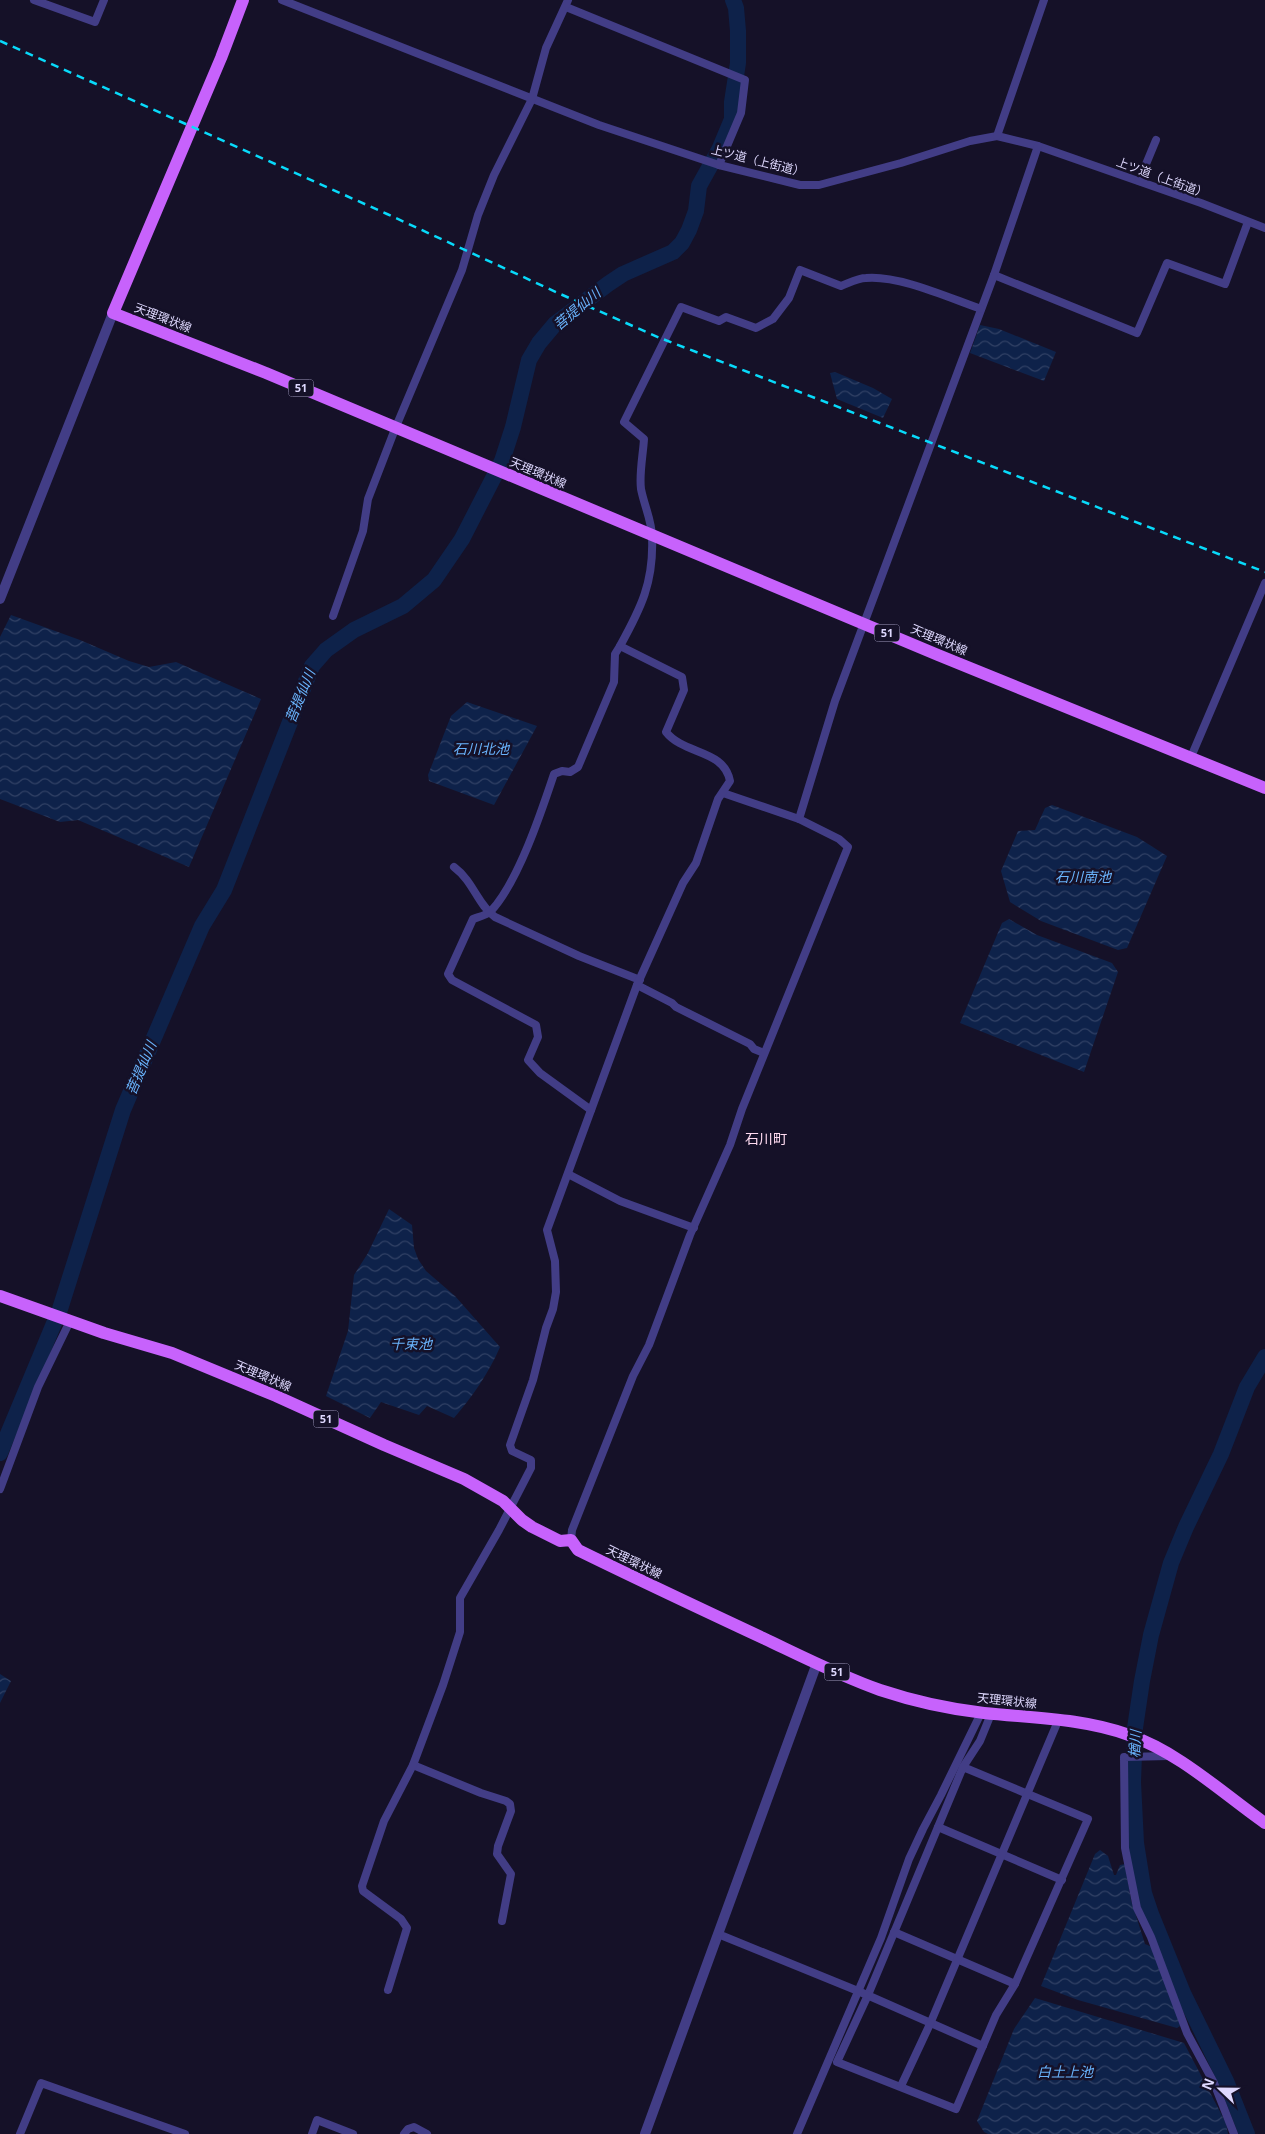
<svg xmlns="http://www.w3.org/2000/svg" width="1265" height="2134" font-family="'Noto Sans','Noto Sans JP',sans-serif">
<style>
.water{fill:url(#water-waves)}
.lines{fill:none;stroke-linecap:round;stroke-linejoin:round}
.river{stroke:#0e224a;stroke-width:16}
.minor{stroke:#423d86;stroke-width:8}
.tertiary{stroke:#423d86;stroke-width:10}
.primary{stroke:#c762fc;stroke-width:12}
.rail{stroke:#08dafa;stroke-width:2.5;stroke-dasharray:8 6;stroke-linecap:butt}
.labels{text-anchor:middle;stroke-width:5;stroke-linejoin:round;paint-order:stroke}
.shield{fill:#151128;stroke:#a29cbe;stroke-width:1}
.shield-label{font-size:11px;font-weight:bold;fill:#ded8fe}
.street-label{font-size:12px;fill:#ded8fe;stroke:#151128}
.water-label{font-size:14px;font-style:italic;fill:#69b3fc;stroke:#151128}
.neighbourhood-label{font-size:14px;fill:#fedaf0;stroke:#151128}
</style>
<defs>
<pattern id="water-waves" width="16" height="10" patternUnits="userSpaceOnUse" patternTransform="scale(1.25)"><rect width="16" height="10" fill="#0e224a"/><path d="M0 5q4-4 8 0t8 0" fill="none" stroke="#314165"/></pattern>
</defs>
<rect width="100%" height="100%" fill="#151128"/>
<!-- water -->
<g class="water">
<path d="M980,325L999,329L1056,352L1044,381L970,353Z"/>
<path d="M835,372L873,388L892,399L883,418L837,399L830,373Z"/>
<path d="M11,615L80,640L129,661L149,667L176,662L261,699L189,867L78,820L60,822L0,799V637Z"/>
<path d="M467,702L537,726L494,805L429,781L428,775L451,716Z"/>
<path d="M1052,805L1137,837L1167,856L1127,948L1118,950L1041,921L1010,902L1001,871L1018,831L1035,830L1045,808Z"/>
<path d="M1009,919L1037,935L1112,963L1118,972L1084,1072L960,1023L1002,923Z"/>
<path d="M389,1209L412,1225L414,1248L418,1259L426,1271L455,1296L500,1347C489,1373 472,1397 454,1418L427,1406L419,1415L381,1402L370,1418L326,1396L348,1331L354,1275L368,1253Z"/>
<path d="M0,1674L11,1681L0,1703Z"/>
<path d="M1100,1850L1108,1856L1114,1875H1116L1120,1865L1125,1864L1131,1900L1145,1944L1152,1947L1183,2024L1177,2028L1078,2000L1041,1986L1095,1854Z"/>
<path d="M1035,1998L1184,2043L1226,2123L1228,2134H988L984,2132L977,2121L1014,2029Z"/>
</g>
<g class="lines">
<!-- river -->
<g class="river">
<path d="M0,1453L60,1309L123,1110L202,926L224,890L312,666L326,650L354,630L403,606L434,580L462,539L502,461L513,427L529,360L539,343L555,324L608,284L623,274L673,252L682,243L689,230L696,211L699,186L719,150L732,119V102L738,63V31L736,8L733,0"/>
<path d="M1247,2134L1226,2081L1183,1993L1151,1914L1144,1893L1136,1843L1133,1782L1135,1728L1142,1681L1151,1635L1171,1563L1186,1527L1221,1454L1247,1387L1265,1357"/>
</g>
<!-- minor -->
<g class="minor">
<path d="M34,0L95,22L104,0"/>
<path d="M282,0L599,125L719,165L800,185H819L901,163L970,141L997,136L1038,146L1201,203L1265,228"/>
<path d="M566,7L745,80L741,113L719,165"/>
<path d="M997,136L1044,0"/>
<path d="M1139,181L1156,140"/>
<path d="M994,275L1137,333L1167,263L1225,284L1248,222"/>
<path d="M333,616L363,531L368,499L395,429L462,270L478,215L494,175L532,99L546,48L568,0"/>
<path d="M1191,757L1265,583"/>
<path d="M723,793L799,819"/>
<path d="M454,867C474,882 477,904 495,917L579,956L640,980"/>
<path d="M637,985L672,1003L676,1007L750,1044L754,1049L764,1053"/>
<path d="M591,1110L540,1073L528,1060L538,1037L536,1025L452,980L448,974L473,919C478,917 487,915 491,911C518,882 541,813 554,774L562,771L570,772L578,767L614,682L615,654L620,646"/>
<path d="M568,1174L620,1201L694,1228"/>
<path d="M0,1489L38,1387L70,1321"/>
<path d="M571,1540L572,1530L633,1376L649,1345L690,1235L730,1145L742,1109L848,847L839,839L799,819L835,701L994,275L1038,146"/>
<path d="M1169,1756L1124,1757L1125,1848L1137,1908L1151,1937L1187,2033L1214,2083L1234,2134"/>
<path d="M413,1765L481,1793L506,1801L510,1804L511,1811L498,1846L497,1854L511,1874L502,1921"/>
<path d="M963,1767L1088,1819L1015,1984L996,2015L956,2109L837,2062L868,1995L963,1767L980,1741L991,1714"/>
<path d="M938,1827L1062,1880"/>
<path d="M894,1932L1015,1984"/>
<path d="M718,1934L858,1991L983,2046"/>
<path d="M388,1990L407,1928L401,1919L363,1891L362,1886L384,1821L413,1765L443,1685L460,1632V1598L499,1530L531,1468V1460L512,1451L510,1445L533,1380L546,1328L553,1309L556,1292L555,1261L547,1230L637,985L683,883L696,863L718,799L730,781C724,749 684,755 666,732L684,690L682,677L620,646C641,608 654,582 652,537C652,521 644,505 641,489C639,474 643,455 644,439L624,422L681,307L719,321L726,317L756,328L773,319L789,298L800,270L841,286C849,283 858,278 866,278C899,275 949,298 981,309"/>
<path d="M901,2086L930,2024L1058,1721"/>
<path d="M20,2134L41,2083L185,2134"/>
<path d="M312,2134L317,2120L353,2134"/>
<path d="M404,2134L408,2129L414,2127L427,2134"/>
<path d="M797,2134L881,1938L909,1859L923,1829L941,1795L981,1713"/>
</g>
<!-- tertiary -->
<g class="tertiary">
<path d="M0,599L113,313"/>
<path d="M645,2134L817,1663"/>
</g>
<!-- primary -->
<g class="primary">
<path d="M243,0L221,58L113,313L266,373L938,655L1265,788"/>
<path d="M0,1296L104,1333L172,1353L276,1396L384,1445L464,1479L503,1501L522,1520L532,1527L560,1541L571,1540L578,1550C639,1580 701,1609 763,1638C801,1656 840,1676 880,1690C913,1701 949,1709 984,1713C1031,1718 1083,1718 1129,1735C1180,1753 1221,1792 1265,1823"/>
</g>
<!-- rail -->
<path class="rail" d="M0,41L387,214L558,293L660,338L1265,572"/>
</g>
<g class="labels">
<!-- shield labels -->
<g class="shield">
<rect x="288.5" y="379.5" width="25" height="17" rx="4"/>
<rect x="874.5" y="624.5" width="25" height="17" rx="4"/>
<rect x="313.5" y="1410.5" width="25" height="17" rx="4"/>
<rect x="824.5" y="1663.5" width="25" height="17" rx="4"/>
</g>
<g class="shield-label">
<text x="301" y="392">51</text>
<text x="887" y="637">51</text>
<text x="326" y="1423">51</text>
<text x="837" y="1676">51</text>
</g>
<!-- street labels -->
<g class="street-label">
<text transform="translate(758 161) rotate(14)" y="4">上ツ道（上街道）</text>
<text transform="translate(1162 178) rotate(20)" y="4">上ツ道（上街道）</text>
<text transform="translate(163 318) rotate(21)" y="4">天理環状線</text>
<text transform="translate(538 473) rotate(23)" y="4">天理環状線</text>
<text transform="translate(939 640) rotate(23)" y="4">天理環状線</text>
<text transform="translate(263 1376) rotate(23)" y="4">天理環状線</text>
<text transform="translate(634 1562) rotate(26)" y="4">天理環状線</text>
<text transform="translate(1007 1701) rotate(6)" y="4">天理環状線</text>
</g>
<!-- water labels -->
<g class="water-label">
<text transform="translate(577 309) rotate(-40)" y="5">菩提仙川</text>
<text transform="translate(300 696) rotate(-68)" y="5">菩提仙川</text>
<text x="481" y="754">石川北池</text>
<text x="1083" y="882">石川南池</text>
<text transform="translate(141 1068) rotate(-67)" y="5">菩提仙川</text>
<text x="411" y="1349">千束池</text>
<text transform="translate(1135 1744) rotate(-87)" y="5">楢川</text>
<text x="1065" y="2077">白土上池</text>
</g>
<!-- neighbourhood labels -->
<g class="neighbourhood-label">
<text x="766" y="1144">石川町</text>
</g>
</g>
<!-- north arrow -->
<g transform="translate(1220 2089) rotate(292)" stroke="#151128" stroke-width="4" paint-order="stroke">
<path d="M0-4L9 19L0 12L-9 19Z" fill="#ded8fe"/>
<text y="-8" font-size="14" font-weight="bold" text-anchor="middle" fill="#ded8fe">N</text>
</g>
</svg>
